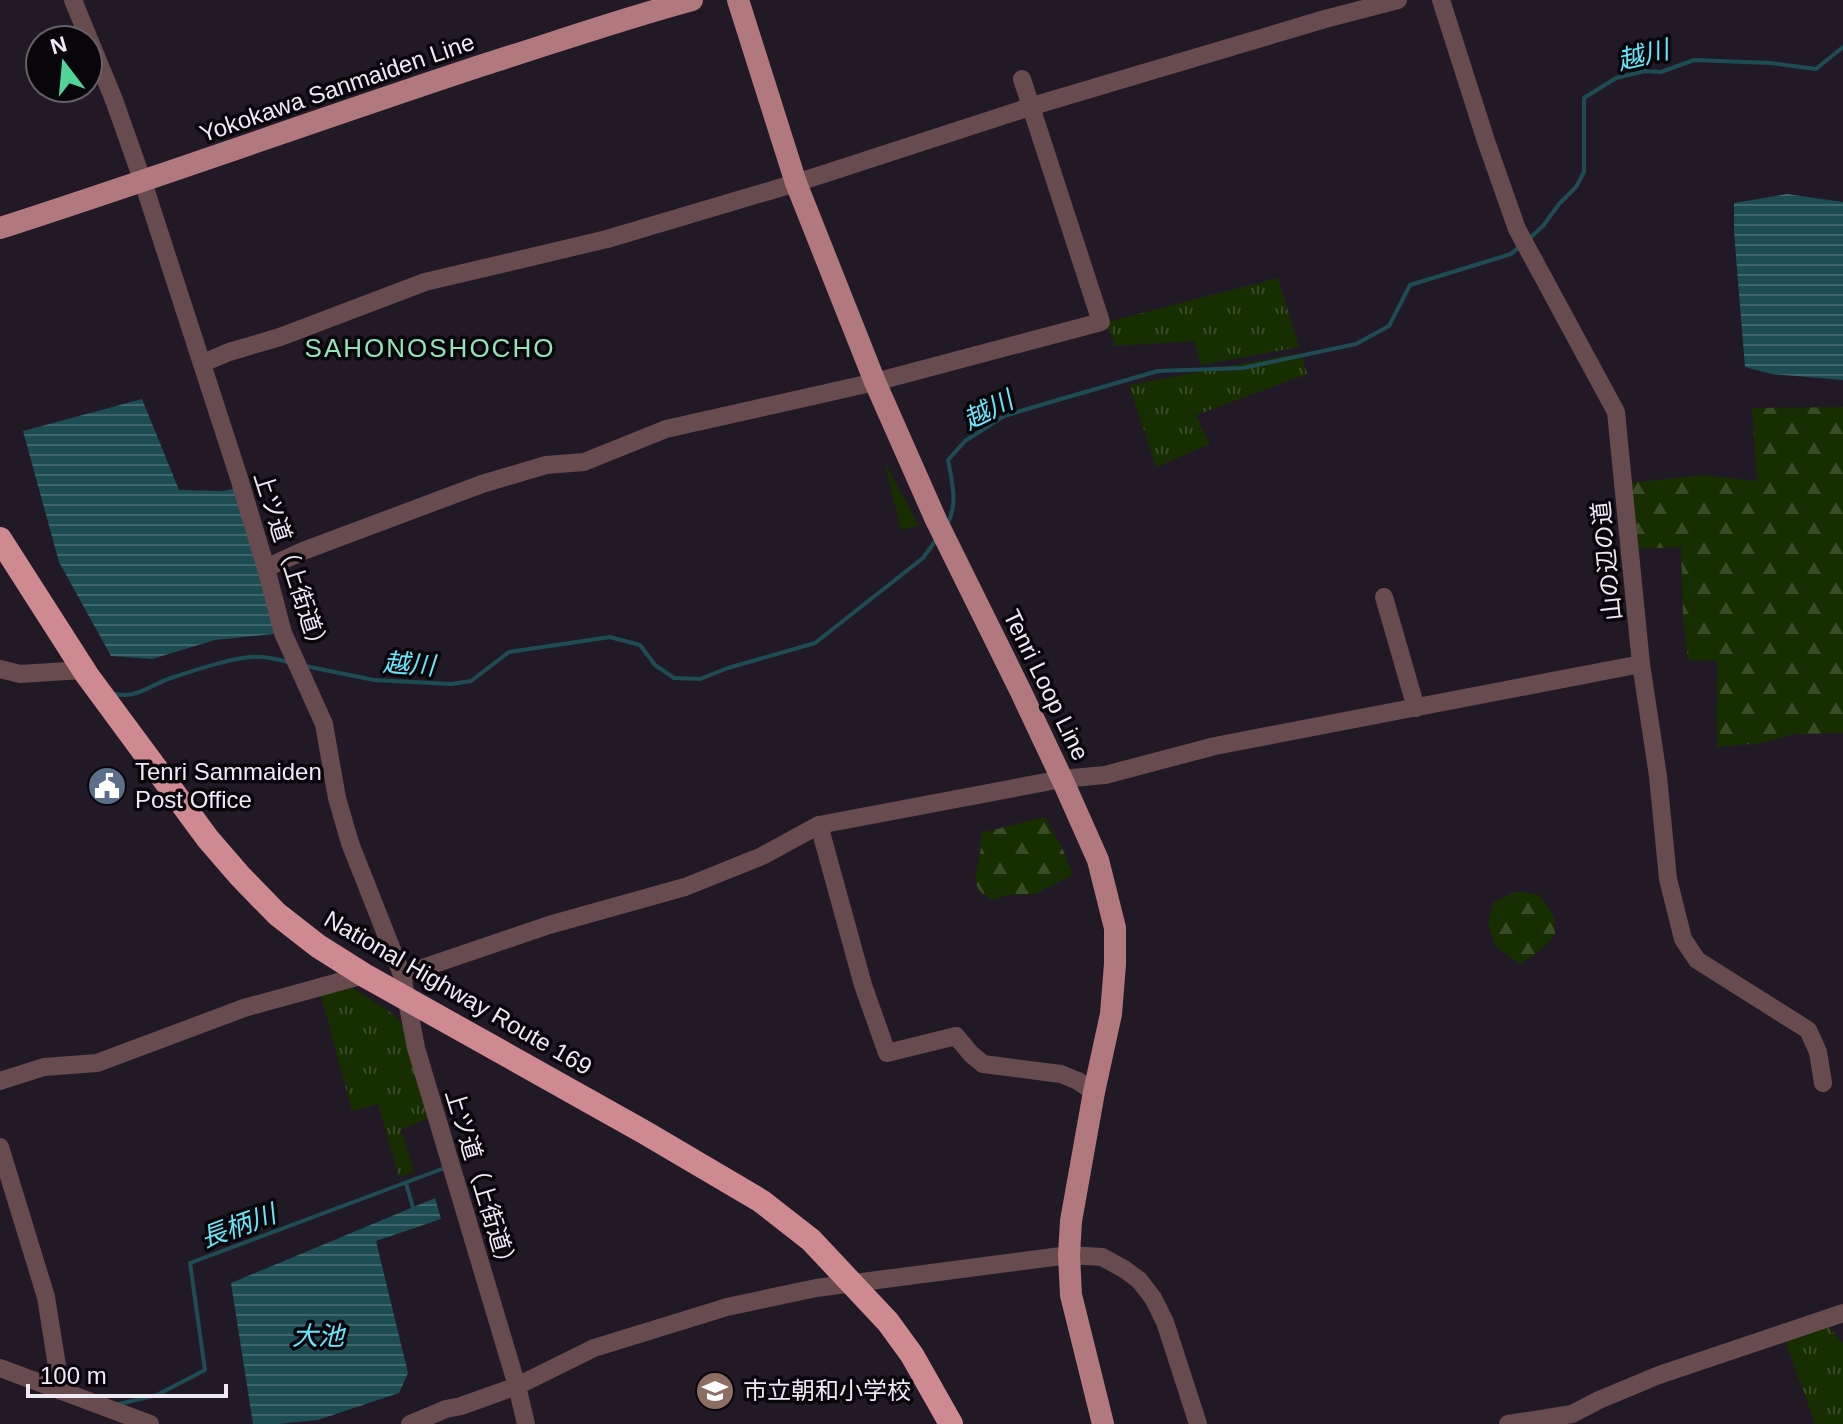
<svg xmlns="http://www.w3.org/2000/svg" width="1843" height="1424" font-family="Helvetica,'Noto Sans JP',sans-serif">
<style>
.grass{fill:url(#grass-tufts)}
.forest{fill:url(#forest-firs)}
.park{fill:#172e00}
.water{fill:url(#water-rules)}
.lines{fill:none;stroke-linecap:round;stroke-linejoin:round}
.stream{stroke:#1e4c53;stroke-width:4}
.minor{stroke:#674b4e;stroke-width:18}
.major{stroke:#b1787e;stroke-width:22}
.highway{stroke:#cf8991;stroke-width:24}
.labels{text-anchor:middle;stroke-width:7;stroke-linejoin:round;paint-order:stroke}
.street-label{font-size:24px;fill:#eee9f2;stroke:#09060b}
.poi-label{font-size:24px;fill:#eee9f2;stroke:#09060b;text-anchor:start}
.water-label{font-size:26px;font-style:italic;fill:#67e7f9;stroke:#09060b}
.neighbourhood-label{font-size:26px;letter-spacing:2px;fill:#93e3b8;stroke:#09060b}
</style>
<defs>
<pattern id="grass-tufts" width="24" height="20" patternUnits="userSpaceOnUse" patternTransform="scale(2)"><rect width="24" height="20" fill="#172e00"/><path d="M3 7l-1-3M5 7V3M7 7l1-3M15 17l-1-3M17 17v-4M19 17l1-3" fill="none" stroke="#394c26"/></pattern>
<pattern id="forest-firs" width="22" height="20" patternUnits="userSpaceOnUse" patternTransform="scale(2)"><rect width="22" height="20" fill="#172e00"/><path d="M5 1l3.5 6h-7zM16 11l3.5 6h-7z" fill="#394c26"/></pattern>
<pattern id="water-rules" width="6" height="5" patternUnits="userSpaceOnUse" patternTransform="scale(2)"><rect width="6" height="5" fill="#1e4c53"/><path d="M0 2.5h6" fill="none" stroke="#3f666c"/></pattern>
</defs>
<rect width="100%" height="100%" fill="#211a26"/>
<!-- grass -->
<g class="grass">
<path d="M1278,278L1299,347L1201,365L1194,341L1115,346L1107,322Z"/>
<path d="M1301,353L1307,374L1196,415L1210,444L1156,467L1129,385Z"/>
<path d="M348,985L393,1014L405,1028L432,1116L401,1130L414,1172L399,1177L378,1104L352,1111L320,992Z"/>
<path d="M1828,1326L1843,1343V1424H1815L1785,1340Z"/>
</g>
<!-- forest -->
<g class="forest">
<path d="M1843,407V733L1794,734L1762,743L1717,747V660L1688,661L1683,616L1681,547L1639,549L1631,483L1702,475L1757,481L1752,408Z"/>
<path d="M1045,817L1063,850L1073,875L1035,894L1007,895L993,900C968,887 976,876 980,854C981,847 981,840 981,833Z"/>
<path d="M1517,891L1539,895L1554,916L1555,935L1541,950L1520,964L1495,946L1488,923L1494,902Z"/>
</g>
<!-- park -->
<path class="park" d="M884,461L919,526L901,530Z"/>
<!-- water -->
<g class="water">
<path d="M1787,194L1843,202V380L1771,374L1745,367L1734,232V203Z"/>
<path d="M142,399L179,490L223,491L241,487L283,633L215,640L152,659L111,656L59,562L23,431Z"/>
<path d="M435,1198L441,1219L376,1241L408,1373L399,1393L318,1420L278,1424H253L231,1283Z"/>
</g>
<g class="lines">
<!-- stream -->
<g class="stream">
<path d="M1530,238L1543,226L1559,204L1576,187L1584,172V98L1616,78L1645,71L1661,72L1694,60L1770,63L1816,69L1843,47"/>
<path d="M948,523C958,503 952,482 948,460L965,441L1004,416L1061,399L1158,371L1243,368L1356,344L1389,326L1410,285L1511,254L1520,246"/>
<path d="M305,666L374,680L451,684L471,681L509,652L610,637L640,645L655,665L674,678L700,679L728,668L815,643L923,558L936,540"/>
<path d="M112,693C134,701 152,684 171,678C195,670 239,655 263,657C272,658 280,660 288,662"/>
<path d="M406,1183L414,1211"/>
<path d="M119,1404L157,1395L205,1370L190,1263L442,1169"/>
</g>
<!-- minor -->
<g class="minor">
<path d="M73,0L114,100L143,182L239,478L266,568L283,633L324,724L337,798L350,843L402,975L416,1048L517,1386L526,1424"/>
<path d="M1441,0L1486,141L1517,229L1616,412L1641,664L1658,776L1668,879L1683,939L1697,960L1808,1030L1818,1052L1823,1083"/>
<path d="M203,363L229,352L280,337L425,282L607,239L796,183L1036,105L1325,19L1398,0"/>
<path d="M266,568L303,551L482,484L546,465L584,462L666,429L875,382L1101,322L1022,79"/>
<path d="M1384,597L1416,708"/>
<path d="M0,669L20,674L83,670"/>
<path d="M819,825L863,985L887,1053L956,1036L971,1054L983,1064L1061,1074L1078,1081L1094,1092"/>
<path d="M402,975L549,925L685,887L762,856L819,825L1062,779L1105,775L1215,746L1641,664"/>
<path d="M0,1081L44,1067L97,1063L244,1008L364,975"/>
<path d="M0,1147L46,1297L61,1391"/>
<path d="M0,1368L150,1424"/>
<path d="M410,1424L446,1409L461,1406L517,1386L594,1348L727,1307L816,1288L1069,1255L1102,1257L1124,1269L1139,1280L1153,1298L1165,1322L1198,1424"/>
<path d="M1508,1424L1572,1414L1599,1400L1659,1375L1843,1313"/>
</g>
<!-- major -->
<g class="major">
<path d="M738,0L796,183L875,382L936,520L1021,692L1062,779L1098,860L1115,928V964L1111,1014L1094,1092L1071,1221L1069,1255L1071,1295L1103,1424"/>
<path d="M0,228C162,176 322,118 483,65C553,43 621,19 692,0"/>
</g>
<!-- highway -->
<path class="highway" d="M0,539L87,675L208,839L240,876L277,914L318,946L364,975L644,1132L761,1201L811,1240L888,1322L912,1355L951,1424"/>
</g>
<!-- icons -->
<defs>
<g id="civic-disc" transform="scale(2)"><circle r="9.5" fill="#5c6f8a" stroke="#09060b"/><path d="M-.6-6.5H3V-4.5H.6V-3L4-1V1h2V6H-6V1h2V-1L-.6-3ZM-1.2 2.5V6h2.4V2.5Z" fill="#fff"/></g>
<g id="school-disc" transform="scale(2)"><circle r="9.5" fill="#8d6e63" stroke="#09060b"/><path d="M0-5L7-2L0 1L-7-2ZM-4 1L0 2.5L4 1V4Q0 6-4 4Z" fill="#fff"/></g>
</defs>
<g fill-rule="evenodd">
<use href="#civic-disc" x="107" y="786"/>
<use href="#school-disc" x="715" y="1391"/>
</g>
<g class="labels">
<!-- street labels -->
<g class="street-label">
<text transform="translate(337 88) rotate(-19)" y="8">Yokokawa Sanmaiden Line</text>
<text transform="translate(1607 561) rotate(-96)" y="8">山の辺の道</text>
<text transform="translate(291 564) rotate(72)" y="8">上ツ道（上街道）</text>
<text transform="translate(1046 685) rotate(64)" y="8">Tenri Loop Line</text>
<text transform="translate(458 993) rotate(30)" y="8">National Highway Route 169</text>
<text transform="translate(481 1182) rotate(73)" y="8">上ツ道（上街道）</text>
</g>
<!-- poi labels -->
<g class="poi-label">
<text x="135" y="780">Tenri Sammaiden<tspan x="135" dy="28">Post Office</tspan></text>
<text x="743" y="1399">市立朝和小学校</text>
</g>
<!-- water labels -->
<g class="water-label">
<text transform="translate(1643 55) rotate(-14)" y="9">越川</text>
<text transform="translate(988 410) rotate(-27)" y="9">越川</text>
<text transform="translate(409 664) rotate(4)" y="9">越川</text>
<text transform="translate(238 1226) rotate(-20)" y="9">長柄川</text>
<text x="318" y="1345">大池</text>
</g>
<!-- neighbourhood labels -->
<g class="neighbourhood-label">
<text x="430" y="357">SAHONOSHOCHO</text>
</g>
</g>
<!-- north arrow -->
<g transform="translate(64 64) rotate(344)"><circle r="38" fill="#09060b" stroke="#656167" stroke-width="2"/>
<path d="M0-6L14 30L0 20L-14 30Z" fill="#52d397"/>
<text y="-12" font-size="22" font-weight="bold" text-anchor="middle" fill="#eee9f2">N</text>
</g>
<!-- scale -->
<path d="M28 1384v12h198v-12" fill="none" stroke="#eee9f2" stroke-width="4"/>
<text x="40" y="1384" font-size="24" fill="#eee9f2" stroke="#09060b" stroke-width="6" paint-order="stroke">100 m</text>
</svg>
